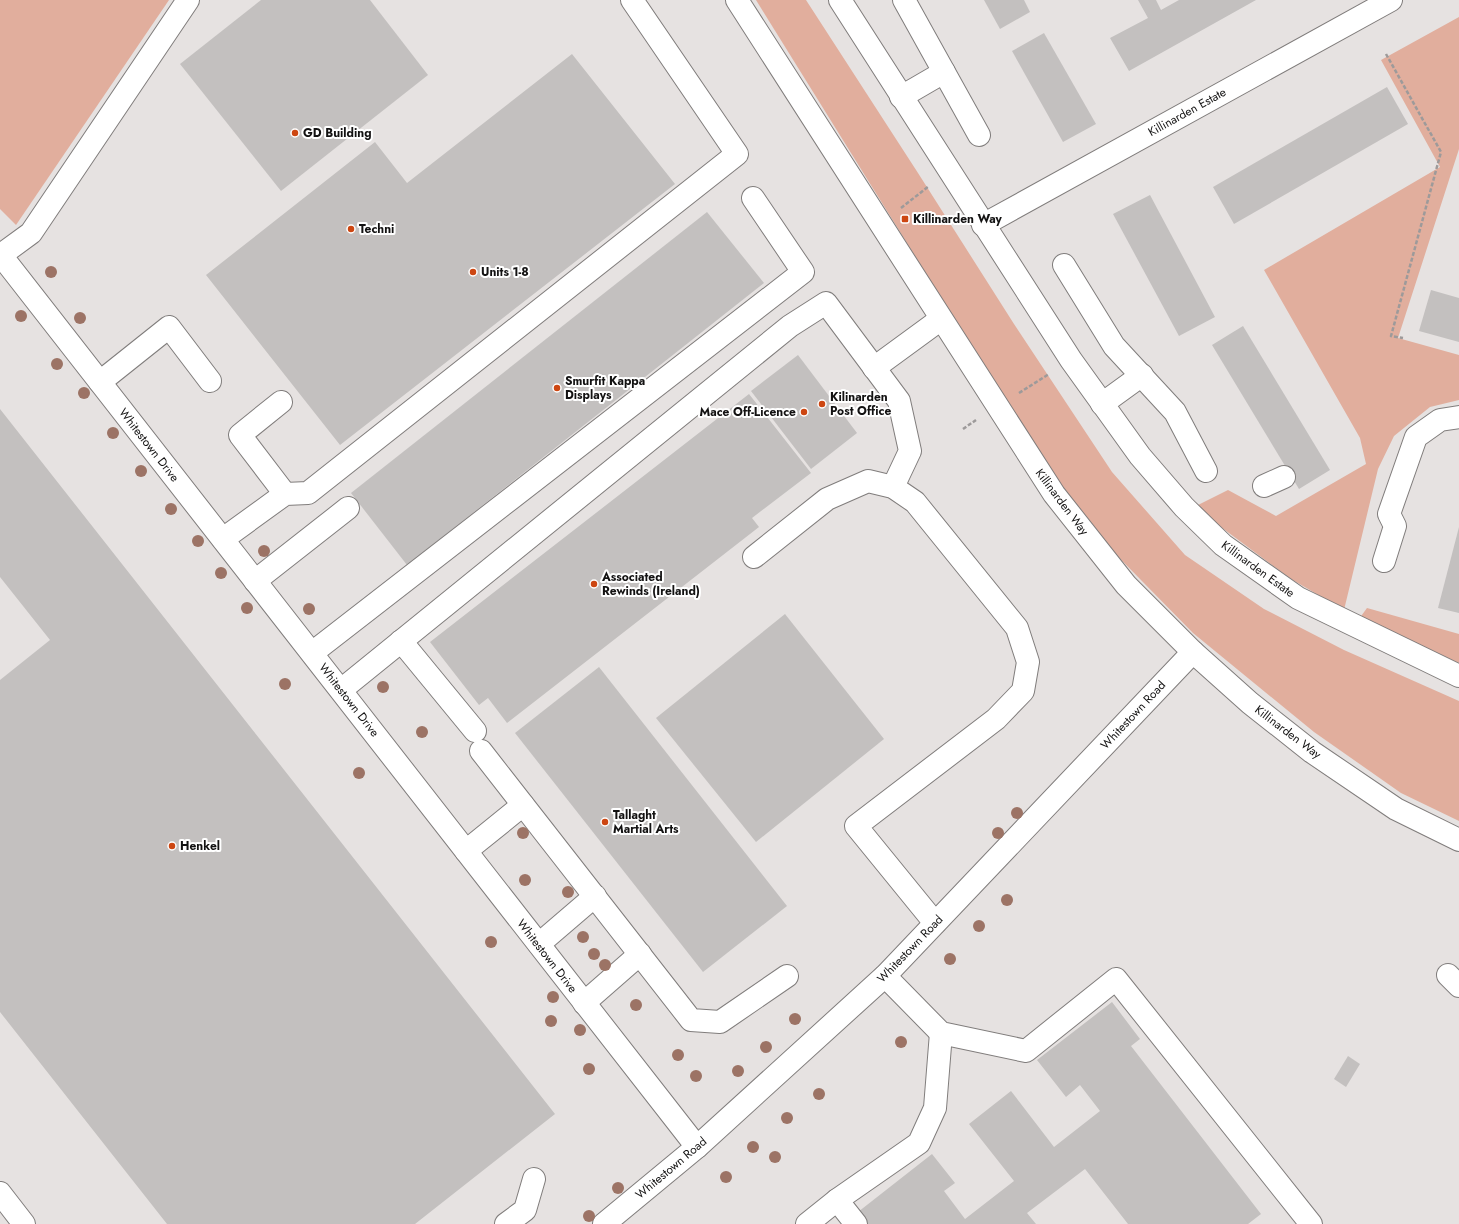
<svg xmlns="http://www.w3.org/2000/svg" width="1459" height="1224" font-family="Jost,sans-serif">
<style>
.green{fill:#e1ae9d}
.building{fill:#c3c0bf}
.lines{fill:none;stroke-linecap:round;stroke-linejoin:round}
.minor-casing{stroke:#807d7c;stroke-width:24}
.path{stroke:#9d9a9a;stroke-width:2.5;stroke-dasharray:4 2;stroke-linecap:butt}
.minor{stroke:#fff;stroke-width:22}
.tree{fill:#9c7365}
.poi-dot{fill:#cd4611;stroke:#fff;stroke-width:1.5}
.labels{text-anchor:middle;stroke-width:4;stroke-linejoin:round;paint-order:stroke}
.street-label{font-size:12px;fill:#131212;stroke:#fff}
.poi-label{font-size:12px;font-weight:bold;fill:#131212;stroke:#fff;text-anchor:start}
</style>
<rect width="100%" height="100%" fill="#e6e2e1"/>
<!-- green -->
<g class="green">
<path d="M0,0H169L16,225L0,209Z"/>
<path d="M756,0H806L918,173L1014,324L1112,472L1185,555L1264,609L1344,650L1459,701V821L1401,793L1314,732L1193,633L1087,525L928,277Z"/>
<path d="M1459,17V149L1398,338L1459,355V400L1430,407L1394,436L1378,469L1344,610L1291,579L1194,507L1228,490L1276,516L1366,464L1360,438L1264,270L1440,167L1381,60Z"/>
<path d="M1367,608L1459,634V663L1359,619Z"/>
</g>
<!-- building -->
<g class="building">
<path d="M261,0H370L428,75L281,191L180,64Z"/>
<path d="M984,0H1024L1030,12L1000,29Z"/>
<path d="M1138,0H1156L1161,10L1179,0H1256L1129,71L1110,38L1148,18Z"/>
<path d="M1044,33L1096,124L1063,142L1012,51Z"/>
<path d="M572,54L675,184L340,445L206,275L375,142L407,183Z"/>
<path d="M1387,87L1408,124L1234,224L1213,187Z"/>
<path d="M1150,195L1215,317L1179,336L1113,214Z"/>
<path d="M707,212L764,283L407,565L351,493Z"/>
<path d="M1431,290L1459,298V342L1419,331Z"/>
<path d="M1243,326L1330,470L1299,489L1212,345Z"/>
<path d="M798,355L857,433L811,469L751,391Z"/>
<path d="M749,394L811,473L752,518L759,527L507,723L488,698L479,705L430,642Z"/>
<path d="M0,409L555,1114L415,1224H167L0,1012V680L50,640L0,577Z"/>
<path d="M1459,527V613L1438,608Z"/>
<path d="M785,614L884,739L756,842L656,718Z"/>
<path d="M599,667L787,906L703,972L515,733Z"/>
<path d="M1112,1002L1140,1039L1131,1046L1261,1214L1248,1224H1128L1085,1169L1027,1213L1036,1224H867L858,1212L932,1154L955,1183L944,1191L965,1219L1014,1181L969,1124L1011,1091L1054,1147L1100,1111L1080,1085L1066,1097L1037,1060Z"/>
<path d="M1348,1056L1360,1064L1346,1087L1334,1079Z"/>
</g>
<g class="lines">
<!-- minor casing -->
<g class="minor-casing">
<g id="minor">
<path d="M737,0L1054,494L1126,585L1193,652L1250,703L1312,752L1396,809L1459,840"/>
<path d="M840,0L1071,360L1140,456L1184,507L1223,545L1298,598L1459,676"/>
<path d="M904,0L979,135"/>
<path d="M901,97L944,72"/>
<path d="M983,225L1391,0"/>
<path d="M0,254L697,1147"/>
<path d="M1,255L31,233L188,0"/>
<path d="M1064,265L1114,346L1175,412L1206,471"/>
<path d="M874,368L941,319"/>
<path d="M100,382L169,327L210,381"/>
<path d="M281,402L240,435L285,494"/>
<path d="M1102,404L1142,375"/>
<path d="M1264,486L1284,477"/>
<path d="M223,539L285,494L308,493L737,154L632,0"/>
<path d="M754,557L827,499L868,481L893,487L915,502L1017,628L1028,662L1023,691L996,719L856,826L935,923"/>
<path d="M1384,561L1395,526L1389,514L1416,437L1440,420L1459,417"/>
<path d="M255,581L348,508"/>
<path d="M401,641L475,731"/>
<path d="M312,653L803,272L753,198"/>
<path d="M341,690L790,326L826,303L899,401L910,451L893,487"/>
<path d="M481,751L691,1020L720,1022L787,976"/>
<path d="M466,851L523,805"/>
<path d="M539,944L595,896"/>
<path d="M1448,975L1459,986"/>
<path d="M885,976L941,1033L1026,1051L1116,979L1311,1224"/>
<path d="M584,1003L640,954"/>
<path d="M0,1193L24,1224"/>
<path d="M837,1200L856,1224"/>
<path d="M506,1224L525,1210L534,1179"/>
<path d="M604,1224L697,1147L885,976L1193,652"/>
<path d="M807,1224L837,1200L919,1143L935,1108L941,1033"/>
</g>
</g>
<!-- path -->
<g class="path">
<path d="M1386,54L1441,152L1391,336L1403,338"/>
<path d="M901,208L929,186"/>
<path d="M1019,393L1049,374"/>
<path d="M963,429L976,420"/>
</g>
<!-- minor -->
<use href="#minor" class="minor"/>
</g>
<!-- trees -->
<g class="tree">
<circle cx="51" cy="272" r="6"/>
<circle cx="21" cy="316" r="6"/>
<circle cx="80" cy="318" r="6"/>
<circle cx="57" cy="364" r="6"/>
<circle cx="84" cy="393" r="6"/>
<circle cx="113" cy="433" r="6"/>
<circle cx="141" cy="471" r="6"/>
<circle cx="171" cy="509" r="6"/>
<circle cx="198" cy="541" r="6"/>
<circle cx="264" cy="551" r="6"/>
<circle cx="221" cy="573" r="6"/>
<circle cx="247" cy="608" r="6"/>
<circle cx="309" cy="609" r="6"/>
<circle cx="285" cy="684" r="6"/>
<circle cx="383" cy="687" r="6"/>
<circle cx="422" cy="732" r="6"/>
<circle cx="359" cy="773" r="6"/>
<circle cx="1017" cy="813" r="6"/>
<circle cx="523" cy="833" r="6"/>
<circle cx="998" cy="833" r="6"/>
<circle cx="525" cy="880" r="6"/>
<circle cx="568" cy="892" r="6"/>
<circle cx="1007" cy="900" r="6"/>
<circle cx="979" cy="926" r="6"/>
<circle cx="583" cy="937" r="6"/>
<circle cx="491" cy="942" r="6"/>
<circle cx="594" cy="954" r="6"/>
<circle cx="950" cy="959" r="6"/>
<circle cx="605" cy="965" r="6"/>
<circle cx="553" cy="997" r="6"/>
<circle cx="636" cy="1005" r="6"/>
<circle cx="795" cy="1019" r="6"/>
<circle cx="551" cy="1021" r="6"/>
<circle cx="580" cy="1030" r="6"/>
<circle cx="901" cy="1042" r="6"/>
<circle cx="766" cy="1047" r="6"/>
<circle cx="678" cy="1055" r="6"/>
<circle cx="589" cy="1069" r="6"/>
<circle cx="738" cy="1071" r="6"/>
<circle cx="696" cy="1076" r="6"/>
<circle cx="819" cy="1094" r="6"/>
<circle cx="787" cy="1118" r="6"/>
<circle cx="753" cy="1147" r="6"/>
<circle cx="775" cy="1157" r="6"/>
<circle cx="726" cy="1177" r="6"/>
<circle cx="618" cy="1188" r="6"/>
<circle cx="589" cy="1216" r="6"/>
</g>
<!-- markers -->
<g class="poi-dot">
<circle cx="295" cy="133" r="4"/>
<rect x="901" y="215" width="8" height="8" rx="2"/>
<circle cx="351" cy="229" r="4"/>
<circle cx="473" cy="272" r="4"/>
<circle cx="557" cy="388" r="4"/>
<circle cx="822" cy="404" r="4"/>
<circle cx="804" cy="412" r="4"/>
<circle cx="594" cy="584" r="4"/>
<circle cx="605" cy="822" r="4"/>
<circle cx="172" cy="846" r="4"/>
</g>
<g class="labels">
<!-- street labels -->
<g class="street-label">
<text transform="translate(1187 112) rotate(-29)" y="4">Killinarden Estate</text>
<text transform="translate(149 445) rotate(52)" y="4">Whitestown Drive</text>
<text transform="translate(1062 502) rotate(53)" y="4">Killinarden Way</text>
<text transform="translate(1258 569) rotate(36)" y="4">Killinarden Estate</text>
<text transform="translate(349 700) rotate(52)" y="4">Whitestown Drive</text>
<text transform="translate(1133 715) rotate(-47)" y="4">Whitestown Road</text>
<text transform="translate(1288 732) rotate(37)" y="4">Killinarden Way</text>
<text transform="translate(910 949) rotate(-46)" y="4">Whitestown Road</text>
<text transform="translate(547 956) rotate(52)" y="4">Whitestown Drive</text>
<text transform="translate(671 1168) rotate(-40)" y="4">Whitestown Road</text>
</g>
<!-- poi labels -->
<g class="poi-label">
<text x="303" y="137">GD Building</text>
<text x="913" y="223">Killinarden Way</text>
<text x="359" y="233">Techni</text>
<text x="481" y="276">Units 1-8</text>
<text x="565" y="385">Smurfit Kappa<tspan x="565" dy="14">Displays</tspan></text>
<text x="830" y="401">Kilinarden<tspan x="830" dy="14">Post Office</tspan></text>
<text x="796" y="416" text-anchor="end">Mace Off-Licence</text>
<text x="602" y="581">Associated<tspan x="602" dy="14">Rewinds (Ireland)</tspan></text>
<text x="613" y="819">Tallaght<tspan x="613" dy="14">Martial Arts</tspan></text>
<text x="180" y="850">Henkel</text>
</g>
</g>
</svg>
